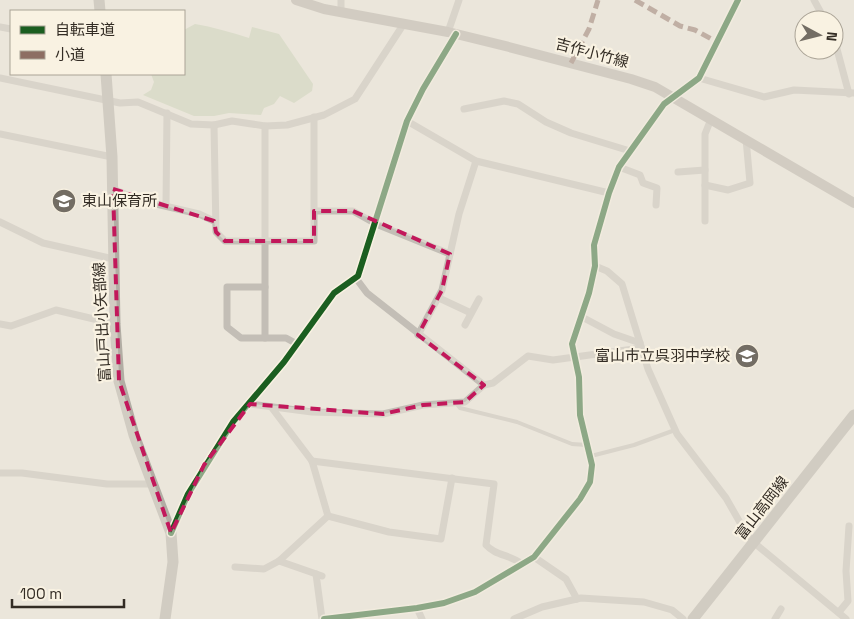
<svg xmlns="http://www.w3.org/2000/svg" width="854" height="619" font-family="'Space Grotesk','Noto Sans JP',sans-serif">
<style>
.green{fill:#c7d1b5}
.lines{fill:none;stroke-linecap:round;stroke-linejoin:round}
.service{stroke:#c3beb6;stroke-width:4}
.minor{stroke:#c3beb6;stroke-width:7}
.secondary{stroke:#b4aea5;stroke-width:10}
.primary{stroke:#b2ada4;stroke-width:11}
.quiet{stroke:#8d6e63;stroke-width:5;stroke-dasharray:10 5;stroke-linecap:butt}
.cycleway-casing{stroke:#f9f2e2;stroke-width:9}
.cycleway{stroke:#1b5e20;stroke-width:6}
.marked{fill:none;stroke:#c2185b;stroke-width:4;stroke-dasharray:10 6;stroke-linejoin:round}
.labels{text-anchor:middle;stroke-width:4.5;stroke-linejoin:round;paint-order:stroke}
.street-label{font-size:15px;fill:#332c24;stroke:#f9f2e2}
.poi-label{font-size:15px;fill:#332c24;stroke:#f9f2e2;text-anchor:start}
</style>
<rect width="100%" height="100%" fill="#ebe6db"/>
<!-- green -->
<path class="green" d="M195,24C212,27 231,32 249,38L252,27L279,34L313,84L312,91L294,103L280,96L274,104L264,108L261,115L229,113L214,116H194L143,95L151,90L154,82L151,74H184V30Z"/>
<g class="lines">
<!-- service -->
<g class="service">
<path d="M456,403L460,408L517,422L572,444L587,445"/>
<path d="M591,456L634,445L675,430"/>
</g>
<!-- minor -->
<g class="minor">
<path d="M341,0V12"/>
<path d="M814,0L825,20"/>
<path d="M0,27L11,29"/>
<path d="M448,32L459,0"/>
<path d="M834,38L849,94"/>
<path d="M0,78L120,103L138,102L191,124L214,125L232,121L265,126L287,125L324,115L355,99L403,25"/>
<path d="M699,78L764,97L794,90L854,93"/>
<path d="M464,109L504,101L518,104L546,122L571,133L630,151"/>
<path d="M407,121L476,161L609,193"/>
<path d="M214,125L216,232L225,241H314V117"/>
<path d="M0,134L112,157"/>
<path d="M619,167L640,175L643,183L657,188L656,205"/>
<path d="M678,172L705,170"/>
<path d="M705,185L728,190L750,183L746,139"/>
<path d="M113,189L139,200L199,214L214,221"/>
<path d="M166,205L167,113"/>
<path d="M314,211H353L376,224L450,254"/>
<path d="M705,221V134L711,119"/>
<path d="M0,222L43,243L109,258"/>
<path d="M595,266L607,271L622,284L648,369L677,434L726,498L746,533L758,546L846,619"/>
<path d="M355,277L367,293L484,385"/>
<path d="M265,287H227V327L241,338H286L297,344"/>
<path d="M439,298L471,313"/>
<path d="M582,317L614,334L640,343"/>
<path d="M0,324L11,326L56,310L115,324"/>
<path d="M465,325L479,299"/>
<path d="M418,335L442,290L459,214L476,161"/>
<path d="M265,338V126"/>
<path d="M250,404L312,412L383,414L423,405L465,402L484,385L493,383L528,356L553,360L641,348"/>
<path d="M272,408L312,461L328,516"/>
<path d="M312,461L494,484L486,545C496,556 509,554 522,564"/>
<path d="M0,473H22L107,484H153"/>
<path d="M328,516L389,532L441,539L452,478"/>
<path d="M171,533L188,494L233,422L284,362L334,293L358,276L407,121L423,89L456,34"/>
<path d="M534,557L566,579L577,599"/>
<path d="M279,561L322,576"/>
<path d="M235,567L264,569L279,561L328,516"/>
<path d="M316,574L322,619"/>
<path d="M417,608L422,619"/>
<path d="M839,612L848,601L846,571L849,526"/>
<path d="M324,619L417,608L444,603L475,592L534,557L580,499L590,482L592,465L580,415L579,377L572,344L589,293L595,266L594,245L609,193L619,167L664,104L699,78L738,0"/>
<path d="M514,619L542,607L581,598L644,602L672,610L683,619"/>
<path d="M775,619L781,609"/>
</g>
<!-- secondary -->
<path class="secondary" d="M296,0L324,9L448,32L509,47L631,79L655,87L854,203"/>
<!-- primary -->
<g class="primary">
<path d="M99,0L100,11"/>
<path d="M106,74L112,157L115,324L119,381L134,435L171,533L173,562L165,619"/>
<path d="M693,619L854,415"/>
</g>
<!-- quiet -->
<g class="quiet">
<path d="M635,0L680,26L695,30L717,42"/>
<path d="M571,63L589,29L598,0"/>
</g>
<!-- cycleway casing -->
<g class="cycleway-casing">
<g id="cycleway">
<path d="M171,533L188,494L233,422L284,362L334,293L358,276L407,121L423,89L456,34"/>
<path d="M324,619L417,608L444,603L475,592L534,557L580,499L590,482L592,465L580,415L579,377L572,344L589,293L595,266L594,245L609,193L619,167L664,104L699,78L738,0"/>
</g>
</g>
<!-- cycleway -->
<use href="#cycleway" class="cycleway"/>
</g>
<!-- marked area -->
<path d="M0 0H854V619H0ZM113,189L214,221L216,232L225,241H314V211H353L450,254L442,290L418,335L484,385L465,402L423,405L383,414L250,404L204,465L171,533L119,381Z" fill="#ebe6db" fill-opacity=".55" fill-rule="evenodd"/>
<path class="marked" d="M113,189L214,221L216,232L225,241H314V211H353L450,254L442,290L418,335L484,385L465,402L423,405L383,414L250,404L204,465L171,533L119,381Z"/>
<!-- icons -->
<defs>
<g id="school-disc" transform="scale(1.25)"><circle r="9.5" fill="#736d64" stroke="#f9f2e2"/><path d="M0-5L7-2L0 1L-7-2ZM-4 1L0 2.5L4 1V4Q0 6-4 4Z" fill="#fff"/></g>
</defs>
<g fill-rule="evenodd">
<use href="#school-disc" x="64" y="201"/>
<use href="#school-disc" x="747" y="356"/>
</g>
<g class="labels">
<!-- street labels -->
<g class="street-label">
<text transform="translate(592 53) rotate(15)" y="5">吉作小竹線</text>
<text transform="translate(102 322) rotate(-93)" y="5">富山戸出小矢部線</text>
<text transform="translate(762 508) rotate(-52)" y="5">富山高岡線</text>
</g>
<!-- poi labels -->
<g class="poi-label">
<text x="82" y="206">東山保育所</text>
<text x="730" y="361" text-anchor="end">富山市立呉羽中学校</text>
</g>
</g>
<!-- legend -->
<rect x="10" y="10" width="175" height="65" fill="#f9f2e2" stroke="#aaa396"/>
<rect x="20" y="26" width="25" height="8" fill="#1b5e20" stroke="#aaa396"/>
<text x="55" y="35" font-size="15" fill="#332c24">自転車道</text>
<rect x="20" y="51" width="25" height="8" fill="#8d6e63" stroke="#aaa396"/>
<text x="55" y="60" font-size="15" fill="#332c24">小道</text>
<!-- north arrow -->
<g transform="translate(819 35) rotate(97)"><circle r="24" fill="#f9f2e2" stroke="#aaa396"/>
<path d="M0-4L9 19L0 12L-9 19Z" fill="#736d64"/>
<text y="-8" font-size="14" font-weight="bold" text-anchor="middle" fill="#332c24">N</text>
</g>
<!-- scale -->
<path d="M12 599v8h112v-8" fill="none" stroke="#332c24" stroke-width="2.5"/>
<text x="20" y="599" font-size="15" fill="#332c24" stroke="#f9f2e2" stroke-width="4" paint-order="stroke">100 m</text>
</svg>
